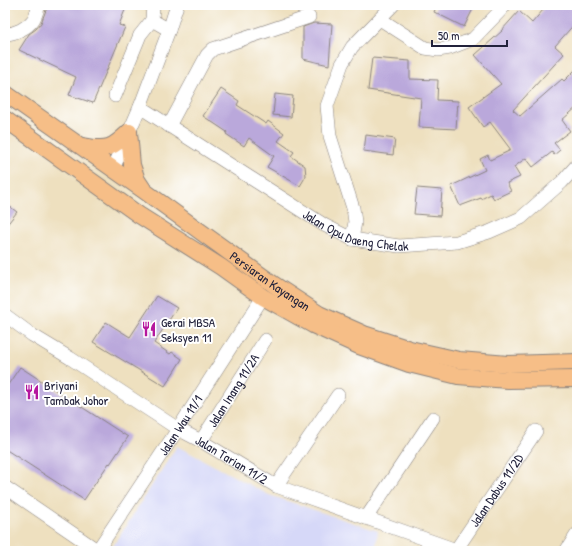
<svg xmlns="http://www.w3.org/2000/svg" width="582" height="556" font-family="'Patrick Hand',sans-serif">
<style>
.built{fill:#d6d8f8}
.building{fill:#baa8db}
.lines{fill:none;stroke-linecap:round;stroke-linejoin:round}
.minor-casing{stroke:#88817d;stroke-width:14}
.major-casing{stroke:#88817d;stroke-width:18}
.minor{stroke:#fff;stroke-width:13}
.major{stroke:#f6be87;stroke-width:16}
.labels{text-anchor:middle;stroke-width:4;stroke-linejoin:round;paint-order:stroke}
.street-label{font-size:13px;fill:#22223b;stroke:#fff}
.poi-label{font-size:13px;fill:#22223b;stroke:#fff;text-anchor:start}
</style>
<rect width="100%" height="100%" fill="#fff"/>
<filter id="ink" filterUnits="userSpaceOnUse"><feTurbulence type="fractalNoise" baseFrequency=".025" numOctaves="2"/><feDisplacementMap in="SourceGraphic" scale="8" xChannelSelector="R" yChannelSelector="G"/><feConvolveMatrix kernelMatrix="1 2 1 2 8 2 1 2 1" color-interpolation-filters="sRGB"/></filter>
<filter id="wash" filterUnits="userSpaceOnUse"><feTurbulence type="fractalNoise" baseFrequency=".012" numOctaves="4" result="noise"/><feDisplacementMap in="SourceGraphic" scale="16" xChannelSelector="R" yChannelSelector="G"/><feGaussianBlur stdDeviation="0.9" result="paint"/><feColorMatrix in="noise" values="0 0 0 0 0 0 0 0 0 0 0 0 0 0 0 0 0 1.4 0 .05"/><feComposite in="paint" operator="in"/></filter>
<g filter="url(#wash)">
<rect width="100%" height="100%" fill="#eee0bf"/>
<!-- built -->
<path class="built" d="M177,446L269,495L378,531L375,551H110Z"/>
<g id="blocks">
<!-- building -->
<g class="building">
<path d="M48,5H127L119,25L125,27L93,103L69,95L76,77L19,50L29,34L36,29L41,23Z"/>
<path d="M437,5H475L464,27L434,12Z"/>
<path d="M537,5H577V21L555,46L564,54L513,110L520,116L562,79L564,81L577,68V107L562,120L570,131L554,143L560,150L554,155L552,152L533,167L526,158L514,167L520,177L507,183L511,191L494,199L491,194L481,199V198L460,206L451,186L485,170L480,159L488,155L490,160L511,150L490,122L483,127L469,107L501,84L475,55L502,31H501L519,11L532,23L543,10Z"/>
<path d="M314,23L332,24L329,65L303,59V27Z"/>
<path d="M372,58L410,61V79L438,80L437,100L458,101L456,129L419,127L421,98L368,90Z"/>
<path d="M221,89L239,101L237,105L266,124L268,121L284,133L278,141L294,152L291,156L305,166L306,176L300,186L267,167L274,156L249,138L244,146L226,134L227,132L203,116Z"/>
<path d="M275,94L293,96L291,117L273,115Z"/>
<path d="M366,135L395,139L393,155L364,151Z"/>
<path d="M417,188L442,190L440,216L414,214Z"/>
<path d="M5,203L17,212L5,227Z"/>
<path d="M157,296L177,308L154,343L170,354L172,352L182,359L165,386L93,342L106,322L130,337Z"/>
<path d="M20,367L128,437L110,464L109,463L84,500L5,449V389Z"/>
</g>
</g>
</g>
<g filter="url(#ink)">
<use href="#blocks" fill-opacity="0" stroke="#88817d" stroke-width="1"/>
<g class="lines">
<!-- minor casing -->
<g class="minor-casing">
<g id="minor">
<path d="M380,19L425,48L438,50L450,48L473,39L501,10L505,5"/>
<path d="M152,20L153,5"/>
<path d="M5,34C15,34 27,28 33,20C36,16 37,10 39,5"/>
<path d="M115,96L140,35L152,20L169,30"/>
<path id="s1" d="M140,107L324,225L352,239L399,246L457,242L489,232L521,218L562,182L577,165"/>
<path d="M169,126L207,55L213,49L309,17"/>
<path d="M113,169L140,107L169,30L177,5"/>
<path d="M352,239L355,222L353,208L330,136L327,106L342,64L352,47L393,5"/>
<path id="s2" d="M5,315L32,335L70,358L178,429L201,441L276,486L459,551"/>
<path id="s3" d="M201,441L265,340"/>
<path d="M276,486L338,395"/>
<path d="M5,487L97,550"/>
<path d="M366,518L433,418"/>
<path id="s4" d="M456,550L536,431"/>
<path id="s5" d="M97,551L178,429L263,297"/>
<path d="M566,551L577,534"/>
</g>
</g>
<!-- major casing -->
<g class="major-casing">
<g id="major">
<path id="s6" d="M5,93L143,190L273,284L319,314L364,334L410,349L459,360L508,364L577,362"/>
<path d="M5,119L139,215L221,267L263,297L313,325L359,346L409,364L458,376L508,380L577,379"/>
<path d="M129,132L132,165L137,180L143,189"/>
<path d="M83,146C108,151 112,148 129,132"/>
</g>
</g>
<!-- minor -->
<use href="#minor" class="minor"/>
<!-- major -->
<use href="#major" class="major"/>
</g>
</g>
<!-- icons -->
<defs>
<g id="restaurant-bare" transform="scale(1.2)"><path d="M-5-6h1v4h1v-4h1v4h1v-4h1v5L-1.5 .5V6h-2V.5L-5-1ZM5-6V6H3V1.5H1.5Q1.5-4 5-6Z" fill="#b5179e" stroke="#fff" stroke-width="2.5" paint-order="stroke"/></g>
</defs>
<g fill-rule="evenodd">
<use href="#restaurant-bare" x="149" y="329"/>
<use href="#restaurant-bare" x="32" y="392"/>
</g>
<g class="labels">
<!-- street labels -->
<g class="street-label">
<text dy="5" stroke="none"><textPath href="#s1" startOffset="251">Jalan Opu Daeng Chelak</textPath></text>
<text dy="5" stroke="none"><textPath href="#s6" startOffset="325">Persiaran Kayangan</textPath></text>
<text dy="5" stroke="none"><textPath href="#s3" startOffset="60">Jalan Inang 11/2A</textPath></text>
<text dy="5" stroke="none"><textPath href="#s5" startOffset="151">Jalan Wau 11/1</textPath></text>
<text dy="5" stroke="none"><textPath href="#s2" startOffset="269">Jalan Tarian 11/2</textPath></text>
<text dy="5" stroke="none"><textPath href="#s4" startOffset="72">Jalan Dabus 11/2D</textPath></text>
</g>
<!-- poi labels -->
<g class="poi-label">
<text x="161" y="327">Gerai MBSA<tspan x="161" dy="15">Seksyen 11</tspan></text>
<text x="44" y="390">Briyani<tspan x="44" dy="15">Tambak Johor</tspan></text>
</g>
</g>
<!-- margin -->
<rect width="582" height="556" fill="none" stroke="#fff" stroke-width="20"/>
<!-- scale -->
<path d="M432 40v6h75v-6" fill="none" stroke="#22223b" stroke-width="2"/>
<text x="438" y="40" font-size="12" fill="#22223b" stroke="#ffffff" stroke-width="3" paint-order="stroke">50 m</text>
</svg>
